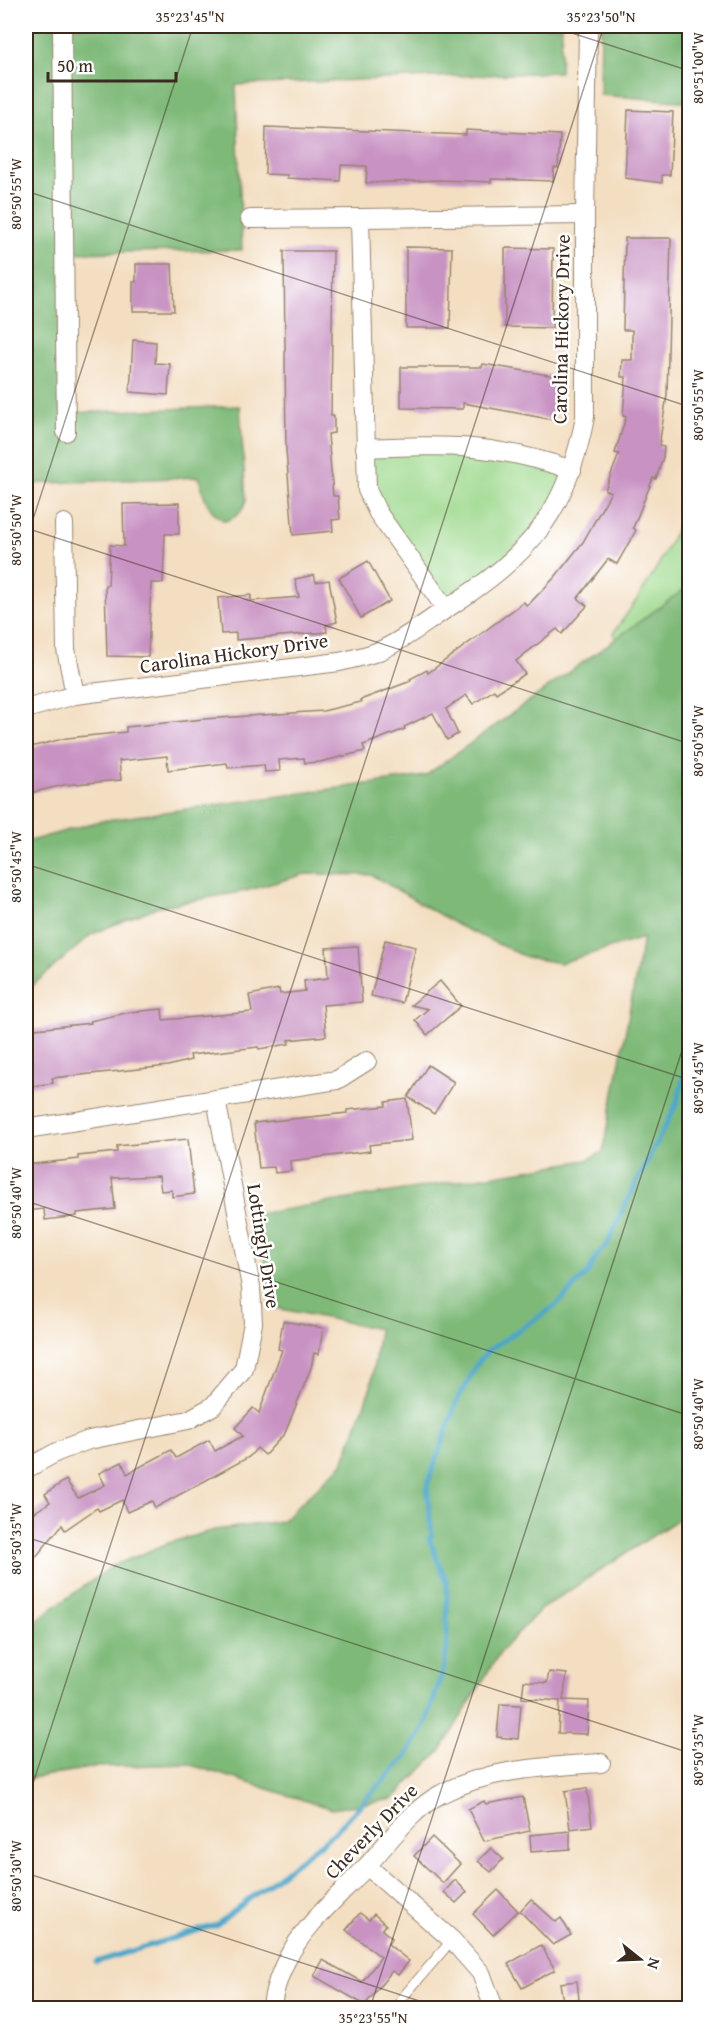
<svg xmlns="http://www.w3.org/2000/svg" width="715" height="2034" font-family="'Gentium Book Plus',serif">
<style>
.green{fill:#9ed98d;stroke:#6c8256;stroke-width:1.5}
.forest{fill:#7eb978;stroke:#5c724b;stroke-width:1.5}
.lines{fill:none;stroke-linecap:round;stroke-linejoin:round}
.stream{stroke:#4ca6c9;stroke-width:5}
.building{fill:#c892c2}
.lane-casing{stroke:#978470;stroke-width:11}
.street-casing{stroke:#978470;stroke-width:20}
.lane{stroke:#fff;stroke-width:9}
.street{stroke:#fff;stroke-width:18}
.ticks{fill:none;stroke:#3b2a1e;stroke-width:1.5;stroke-opacity:0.45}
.labels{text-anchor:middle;stroke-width:5;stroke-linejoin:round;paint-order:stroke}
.street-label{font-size:20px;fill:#3b2a1e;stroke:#fff}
.neatline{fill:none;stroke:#3b2a1e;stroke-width:2}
.ticks-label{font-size:15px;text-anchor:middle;fill:#3b2a1e}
</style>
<rect width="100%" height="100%" fill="#fff"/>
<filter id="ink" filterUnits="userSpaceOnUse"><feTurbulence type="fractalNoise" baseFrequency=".0167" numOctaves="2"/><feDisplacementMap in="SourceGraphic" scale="12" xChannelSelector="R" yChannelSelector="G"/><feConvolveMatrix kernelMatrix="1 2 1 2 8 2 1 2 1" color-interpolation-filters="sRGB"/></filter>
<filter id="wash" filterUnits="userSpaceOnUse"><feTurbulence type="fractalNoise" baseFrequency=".008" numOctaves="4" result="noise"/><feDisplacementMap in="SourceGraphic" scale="24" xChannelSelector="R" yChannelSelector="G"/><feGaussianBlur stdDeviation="1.35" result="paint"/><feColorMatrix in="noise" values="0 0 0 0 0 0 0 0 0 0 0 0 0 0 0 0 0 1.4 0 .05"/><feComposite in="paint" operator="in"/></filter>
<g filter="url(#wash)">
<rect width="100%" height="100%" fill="#f3dec1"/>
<!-- green -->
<g class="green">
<path d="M436,445L572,470L547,518L446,609L378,513L365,448Z"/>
<path d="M689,499V586L616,639L614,632C648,586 668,552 689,499Z"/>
</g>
<!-- forest -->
<g class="forest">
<path d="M26,26H562L560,72L236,85L242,250L64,253L66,413L240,406L246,501C242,513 237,517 225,521C208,513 203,495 199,477L26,484Z"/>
<path d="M601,26H689V102L600,95Z"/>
<path d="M689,586V1512L541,1609L500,1652L441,1750L393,1799L332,1809L188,1764L95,1767L26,1779V1636L44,1614L113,1566L168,1543L215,1530L282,1521L343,1463L371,1386L379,1329L272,1307L257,1214L587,1160L603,1152L643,938L560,963L526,957L459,926L372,875L305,874L246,891L157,907L92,934L26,991V842L100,821L425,776Z"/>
</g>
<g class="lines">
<!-- stream -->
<path class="stream" d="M96,1962L216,1925L334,1833L405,1758L425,1726L444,1667L447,1648V1583L429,1539L432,1535L427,1486L460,1393L465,1388L476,1365L489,1350L555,1306L589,1272L597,1255L607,1245L622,1211L676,1105L690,1057"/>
</g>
<g id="blocks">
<!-- building -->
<g class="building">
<path d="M628,110L673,112L670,175H662V183L625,178Z"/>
<path d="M266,127L466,135V130L560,135L558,168H554L553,181L491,179V182L440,180L366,183L367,166L341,165L340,181L287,178V175L265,174Z"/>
<path d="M625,238H671L667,395L659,446L664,447L663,457L656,479L653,478L633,528L636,530L617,564L608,559L578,598L587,606L562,634L557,629L516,661L525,674L496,693L494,690L473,704L466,695L446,709L458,734L447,740L433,713L404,727L405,729L363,745L365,751L320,762L305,763L304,758L279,760L280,771L265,772L264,765L228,768L227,763L168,770L167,756L119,761L121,780L64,785L26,794V748L67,738L126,732V727L204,719L323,711L361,702L360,700L411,681L410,679L427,670L428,673L524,602L527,606L555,577L583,542L611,492L605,490L619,454L615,453L626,417L623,416L626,377H621L622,360H632V330H623Z"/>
<path d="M406,247L452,248L450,328H406Z"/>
<path d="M505,248L553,249L552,328L505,327Z"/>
<path d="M284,251H333L331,416H334V433L328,434L333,496H338L340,519L332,520L333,531L293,535L286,450Z"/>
<path d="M136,264H172L174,311H133V282H136Z"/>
<path d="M133,340L156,342L155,363L170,364L168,395L130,392Z"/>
<path d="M483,364L561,377L554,420L463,403V409L401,408V367H482Z"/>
<path d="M179,503V534H165L163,583H151L148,657L107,656L105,585H108L110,545L124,546L123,504Z"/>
<path d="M368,561L390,601L361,618L339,578Z"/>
<path d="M314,575L316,582L329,580L337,622L326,625L327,632L236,640V633L221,634L218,598L251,595V601L299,597L295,579Z"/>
<path d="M385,940L416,947L402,1003L371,996Z"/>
<path d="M358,946L362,1002L323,1005L326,1036L288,1040L289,1044L259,1049L258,1047L190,1055L191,1060L168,1066L52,1078L53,1083L26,1087V1030L91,1023L90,1021L130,1012L162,1009L163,1020L252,1012L249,995L279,989L280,994L305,991L304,981L328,978L326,948Z"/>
<path d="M440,981L461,1006L427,1035L415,1020L428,1009L411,1005Z"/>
<path d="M428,1065L454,1082L434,1114L408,1097Z"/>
<path d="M407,1099L412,1140L369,1145L370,1151L290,1161L291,1171L275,1173L274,1167L259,1168L254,1123L347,1113V1110L386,1106V1102Z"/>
<path d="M188,1139L194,1194L172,1197V1190L161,1191L159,1176L112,1178L115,1209L77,1213V1216L45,1220L44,1209L26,1211V1165L78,1159V1156L117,1152V1146Z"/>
<path d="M283,1321L323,1328L319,1354L314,1353L311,1368L285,1433L265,1455L257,1448L249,1457L155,1508L152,1501L127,1512L122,1500L99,1511L97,1508L65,1530L62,1525L26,1569V1518L50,1502L45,1494L66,1480L78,1498L105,1485L99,1473L122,1462L127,1474L171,1450L176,1458L209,1440L215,1451L243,1436L235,1428L253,1408L259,1413L282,1350L278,1349Z"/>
<path d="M549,1672L567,1674L563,1700L589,1701L587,1734L558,1733L560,1701L522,1698L524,1681L547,1683Z"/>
<path d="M500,1704L521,1705L518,1739L497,1737Z"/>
<path d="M587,1788L592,1826L570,1829L565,1791Z"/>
<path d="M523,1797L530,1831L484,1841L468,1809L484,1801L486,1804Z"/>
<path d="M570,1831V1849L531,1852L530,1835Z"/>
<path d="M432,1837L460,1864L443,1883L414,1856Z"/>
<path d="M491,1848L503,1859L491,1872L478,1861Z"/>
<path d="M455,1880L467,1892L456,1903L444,1892Z"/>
<path d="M498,1890L518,1911L493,1935L473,1914Z"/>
<path d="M531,1899L556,1922L561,1918L571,1935L553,1945L520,1911Z"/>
<path d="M360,1913L369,1920L374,1914L386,1925L382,1930L392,1938L388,1944L409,1961L398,1975L392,1971L365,2005L314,1976L323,1960L362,1982L381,1957L346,1930Z"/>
<path d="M541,1945L555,1970L522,1988L508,1964Z"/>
<path d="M577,1981L579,1999L563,2001L560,1983Z"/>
</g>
</g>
</g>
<g filter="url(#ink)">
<use href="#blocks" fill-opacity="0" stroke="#978470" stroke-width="1.5"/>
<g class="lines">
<!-- lane casing -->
<g class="lane-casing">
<path id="lane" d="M398,2008L403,1997L452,1940"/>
</g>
<!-- street casing -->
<g class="street-casing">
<g id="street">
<path d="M62,26L66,432"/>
<path d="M250,219L360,218"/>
<path d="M365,448C446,445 494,443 572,470"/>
<path d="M64,523L66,649L75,695"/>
<path d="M446,609L378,513L367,490L360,218L585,215"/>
<path d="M26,709L75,695L339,662C352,659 367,656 379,651C404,640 426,622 449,607C529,555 567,513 585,417V215L588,26"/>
<path d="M26,1129L337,1080L367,1061"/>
<path d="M26,1469L57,1452L89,1440L188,1420L213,1406L244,1369L253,1323L251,1287L216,1099"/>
<path d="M367,1866L452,1940L481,1973L494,2008"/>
<path d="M272,2008C273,1992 279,1976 286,1961C304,1925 339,1896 366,1867C386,1845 414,1807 441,1794C490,1768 546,1767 601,1763"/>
</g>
</g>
<!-- lane -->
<use href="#lane" class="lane"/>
<!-- street -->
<use href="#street" class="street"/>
</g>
</g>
<!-- ticks -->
<path class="ticks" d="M550,26L690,71M26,191L690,407M26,528L690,744M26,541L193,26M26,864L690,1080M26,1201L690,1416M26,1537L690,1753M26,1805L604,26M26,1873L441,2008M370,2008L690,1026"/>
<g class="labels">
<!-- street labels -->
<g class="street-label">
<text transform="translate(561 329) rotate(-89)" y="7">Carolina Hickory Drive</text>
<text transform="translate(234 653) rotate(-8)" y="7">Carolina Hickory Drive</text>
<text transform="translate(264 1246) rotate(81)" y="7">Lottingly Drive</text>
<text transform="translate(371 1831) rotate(-46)" y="7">Cheverly Drive</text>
</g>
</g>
<!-- margin -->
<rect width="715" height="2034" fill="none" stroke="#fff" stroke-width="66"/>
<!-- north arrow -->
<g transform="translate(640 1959) rotate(108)" stroke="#ffffff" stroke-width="4.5" paint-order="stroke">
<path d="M0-4.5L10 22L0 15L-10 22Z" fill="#3b2a1e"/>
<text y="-9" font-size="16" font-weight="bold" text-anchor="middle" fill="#3b2a1e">N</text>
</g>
<!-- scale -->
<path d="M48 72v9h128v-9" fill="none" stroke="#3b2a1e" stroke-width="3"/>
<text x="57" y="72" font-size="18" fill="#3b2a1e" stroke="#ffffff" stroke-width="4.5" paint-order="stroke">50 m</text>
<rect x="33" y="33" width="649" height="1968" class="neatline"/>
<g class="ticks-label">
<text x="190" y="22">35°23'45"N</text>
<text x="601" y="22">35°23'50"N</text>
<text transform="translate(698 68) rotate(-90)" y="5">80°51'00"W</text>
<text transform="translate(16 194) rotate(-90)" y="5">80°50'55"W</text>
<text transform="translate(698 405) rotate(-90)" y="5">80°50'55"W</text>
<text transform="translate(16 530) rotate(-90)" y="5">80°50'50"W</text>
<text transform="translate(698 741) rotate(-90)" y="5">80°50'50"W</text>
<text transform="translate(16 867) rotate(-90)" y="5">80°50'45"W</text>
<text transform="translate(698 1078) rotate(-90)" y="5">80°50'45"W</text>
<text transform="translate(16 1203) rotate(-90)" y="5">80°50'40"W</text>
<text transform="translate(698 1414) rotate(-90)" y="5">80°50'40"W</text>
<text transform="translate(16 1539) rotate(-90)" y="5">80°50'35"W</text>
<text transform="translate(698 1750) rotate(-90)" y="5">80°50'35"W</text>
<text transform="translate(16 1876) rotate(-90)" y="5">80°50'30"W</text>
<text x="373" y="2023">35°23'55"N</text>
</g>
</svg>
